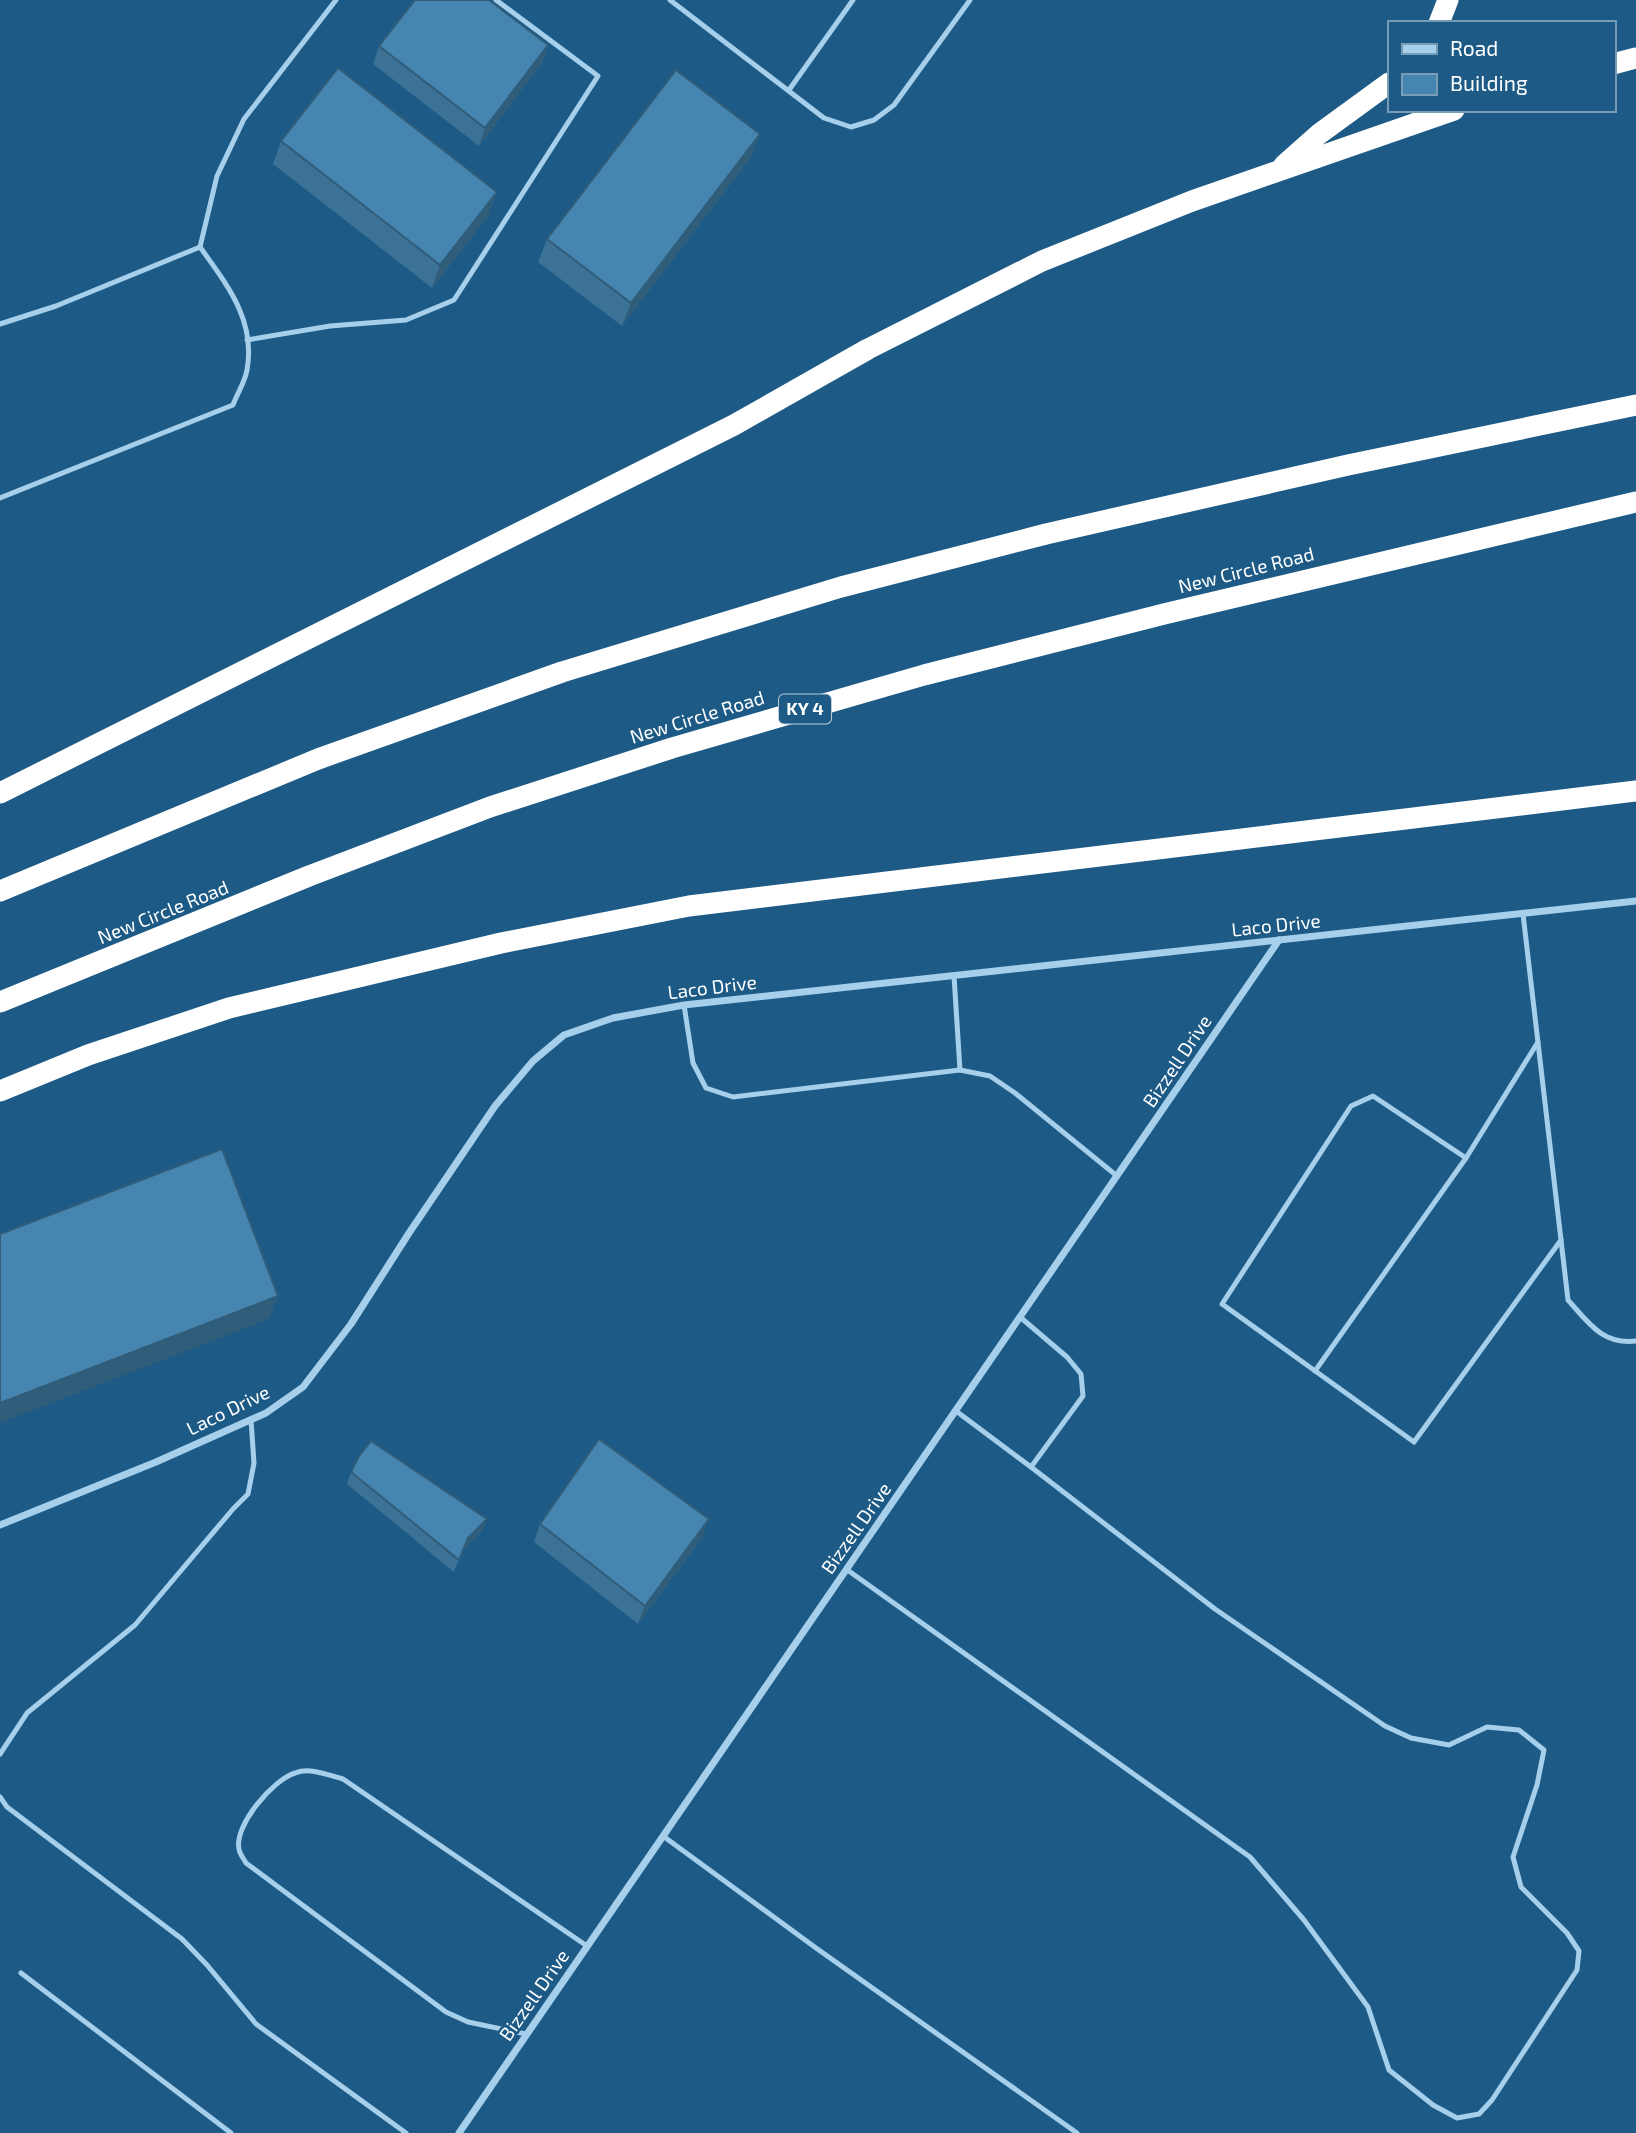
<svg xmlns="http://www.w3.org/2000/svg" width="1636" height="2133" font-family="'Exo 2',sans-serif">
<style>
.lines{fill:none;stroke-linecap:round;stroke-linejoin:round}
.lane{stroke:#a5cfeb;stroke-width:5}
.street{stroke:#a5cfeb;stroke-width:7}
.highway{stroke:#fff;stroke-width:21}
.wall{fill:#3b7296}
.shaded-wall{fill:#305d7a}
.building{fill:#4585af;stroke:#305d7a;stroke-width:2}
.labels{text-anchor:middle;stroke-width:5;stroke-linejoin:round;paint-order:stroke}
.shield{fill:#1d5b86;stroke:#bbcedb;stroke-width:2}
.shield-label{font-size:18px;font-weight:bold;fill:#fff}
.street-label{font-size:19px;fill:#fff;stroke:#1d5b86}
</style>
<rect width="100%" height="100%" fill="#1d5b86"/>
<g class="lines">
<!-- lane -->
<g class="lane">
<path d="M670,0L824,118L851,127L874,120L894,105L970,0"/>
<path d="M789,90L853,0"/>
<path d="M0,324L56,306L200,247"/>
<path d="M247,340L330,326L406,320L454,300L598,76L496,0"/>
<path d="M0,498L233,405C237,394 245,382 247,370C256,320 227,285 200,247L217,176L244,119L336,0"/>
<path d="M1523,914L1568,1300C1588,1322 1602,1345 1636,1341"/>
<path d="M954,976L960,1070"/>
<path d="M684,1005L693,1063L706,1088L733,1097L960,1070L990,1076L1015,1093L1117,1176"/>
<path d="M1466,1158L1373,1096L1351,1106L1222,1304L1414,1442L1561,1240"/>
<path d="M1315,1371L1466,1158L1538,1042"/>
<path d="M956,1411L1031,1467L1083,1396L1081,1374L1067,1357L1020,1317"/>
<path d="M846,1569L1250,1857L1304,1920L1368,2007L1389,2070L1433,2105L1457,2118L1479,2114L1492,2100L1577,1970L1579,1951L1567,1933L1521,1887L1513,1857L1537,1785L1544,1750L1519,1730L1487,1727L1449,1745L1411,1738L1385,1726L1215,1609L1031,1467"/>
<path d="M0,1754L27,1713L135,1625L233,1509L248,1494L254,1463L251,1420"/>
<path d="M0,1797L7,1807L182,1939L207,1965L256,2024L406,2133"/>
<path d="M663,1836L816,1948L1077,2133"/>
<path d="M21,1973L231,2133"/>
<path d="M526,2034L468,2022L446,2012L246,1863C244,1859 239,1853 239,1849C234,1825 273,1780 295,1773C310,1767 328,1775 343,1779L587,1946"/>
</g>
<!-- street -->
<g class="street">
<path d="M0,1525L156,1462L266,1413L303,1387L351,1324L409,1233L495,1106L533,1061L564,1035L613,1018L684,1005L1636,901"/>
<path d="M459,2133L1279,940"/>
</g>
<!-- highway -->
<g class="highway">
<path d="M1439,23L1448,0"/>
<path d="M1613,64L1636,58"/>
<path d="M1284,165L1319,134L1389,83"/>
<path d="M0,793L734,425L868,349L1042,261L1192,201L1454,110"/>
<path d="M0,891L318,759L562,672L841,587L1046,534L1348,465L1636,405"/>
<path d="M0,1002L309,876L490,807L672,748L924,675L1164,614L1636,502"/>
<path d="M0,1091L88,1055L229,1008L501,943L689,906L1636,791"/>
</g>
</g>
<!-- wall -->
<g class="wall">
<path d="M548,45L542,63L479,146L373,64L379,46Z"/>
<path d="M281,141L488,216L432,288L273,164Z"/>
<path d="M751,157L622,326L538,262L547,239Z"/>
<path d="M351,1472L482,1531L463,1550L454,1572L347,1484Z"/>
<path d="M540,1524L703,1537L638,1624L534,1542Z"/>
</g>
<!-- shaded-wall -->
<g class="shaded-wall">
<path d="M548,45L542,63L479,146L485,128Z"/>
<path d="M760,134L751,157L622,326L631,303Z"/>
<path d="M497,192L488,216L432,288L440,265Z"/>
<path d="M278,1296L269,1319L0,1423V1403Z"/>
<path d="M487,1519L482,1531L463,1550L454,1572L468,1538Z"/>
<path d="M709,1519L703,1537L638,1624L645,1606Z"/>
</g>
<!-- building -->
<g class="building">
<path d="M415,0H489L548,45L485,128L379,46Z"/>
<path d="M338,68L497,192L440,265L281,141Z"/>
<path d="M676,70L760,134L631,303L547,239Z"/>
<path d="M222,1149L278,1296L0,1403V1234Z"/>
<path d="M599,1439L709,1519L645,1606L540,1524Z"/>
<path d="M371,1441L487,1519L468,1538L459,1560L351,1472L359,1456Z"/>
</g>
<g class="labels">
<!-- shield labels -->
<rect class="shield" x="779" y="694.5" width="52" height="29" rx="5"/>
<g class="shield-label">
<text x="805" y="715">KY 4</text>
</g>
<!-- street labels -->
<g class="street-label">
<text transform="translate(1246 570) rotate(-14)" y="7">New Circle Road</text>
<text transform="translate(697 717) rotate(-17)" y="7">New Circle Road</text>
<text transform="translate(163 912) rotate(-22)" y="7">New Circle Road</text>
<text transform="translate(1276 925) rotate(-6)" y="7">Laco Drive</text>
<text transform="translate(712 987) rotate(-7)" y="7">Laco Drive</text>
<text transform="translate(1177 1061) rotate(-56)" y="7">Bizzell Drive</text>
<text transform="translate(228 1410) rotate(-26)" y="7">Laco Drive</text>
<text transform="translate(856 1528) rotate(-55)" y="7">Bizzell Drive</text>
<text transform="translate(534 1995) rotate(-55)" y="7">Bizzell Drive</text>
</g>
</g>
<!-- legend -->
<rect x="1388" y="21" width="228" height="91" fill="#1d5b86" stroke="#779db6" stroke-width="2"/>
<rect x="1402" y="44" width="35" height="10" fill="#a5cfeb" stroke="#779db6" stroke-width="2"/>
<text x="1450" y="56" font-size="21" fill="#ffffff">Road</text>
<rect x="1402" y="74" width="35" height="21" fill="#4585af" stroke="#779db6" stroke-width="2"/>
<text x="1450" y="91" font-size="21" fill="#ffffff">Building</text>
</svg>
